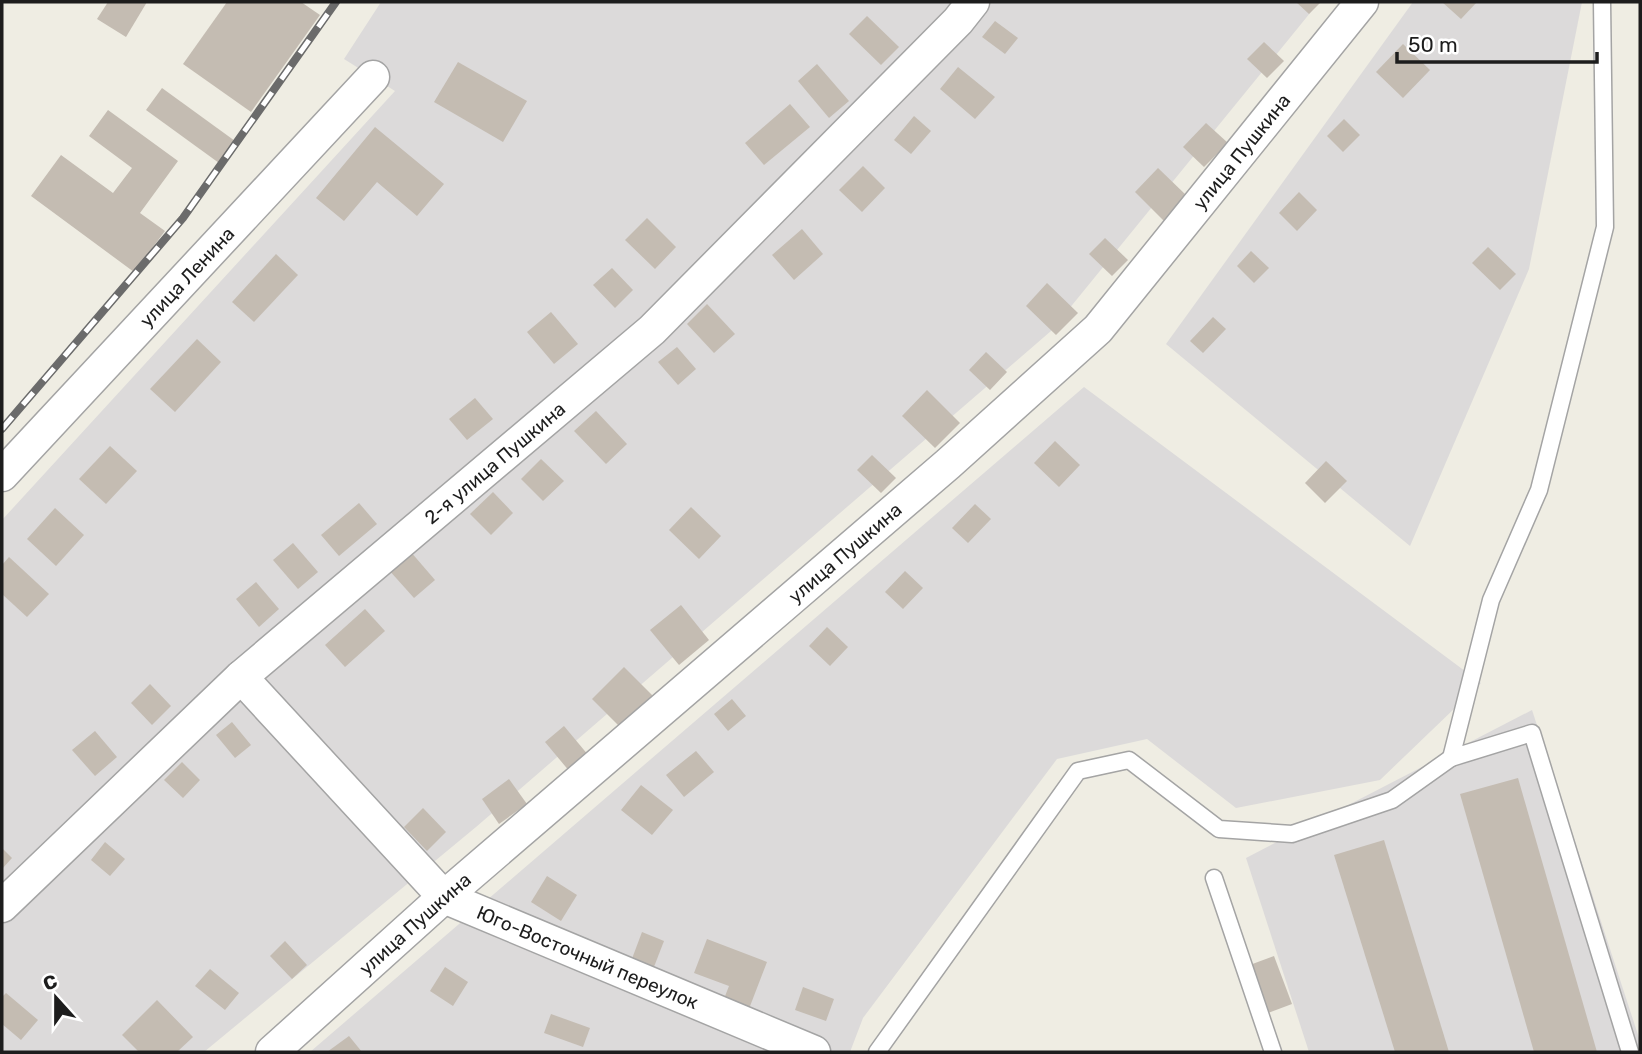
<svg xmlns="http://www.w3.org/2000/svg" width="1642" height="1054" font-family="Rubik,sans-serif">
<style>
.residential{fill:#dcdada}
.building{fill:#c4bcb2}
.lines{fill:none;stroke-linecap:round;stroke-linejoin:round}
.lane-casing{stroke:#a4a4a4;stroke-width:19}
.street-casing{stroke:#a4a4a4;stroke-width:35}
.lane{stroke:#fff;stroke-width:16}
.street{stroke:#fff;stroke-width:32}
.rail-casing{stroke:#6b6b6b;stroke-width:8}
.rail{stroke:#fff;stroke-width:5;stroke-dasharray:16;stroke-linecap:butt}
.labels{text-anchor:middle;stroke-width:5;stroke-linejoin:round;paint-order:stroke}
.street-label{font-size:19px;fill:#1d1d1d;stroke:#fff}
</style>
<rect width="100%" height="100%" fill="#efede3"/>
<!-- residential -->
<g class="residential">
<path d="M381,2H1319L1051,331L476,827L204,1052H2V520L395,91L344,59Z"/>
<path d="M1413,2H1582L1529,269L1410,546L1166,344Z"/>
<path d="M1084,387L1481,683L1380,780L1236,808L1147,739L1057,759L863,1018L850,1052H310Z"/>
<path d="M1532,710L1640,1041V1052H1309L1246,858Z"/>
</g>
<!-- building -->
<g class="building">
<path d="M108,2H147L126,37L97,19Z"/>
<path d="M227,2H301L320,15L251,112L183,64Z"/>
<path d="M1296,2H1321L1309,14Z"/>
<path d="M1442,2H1477L1461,19Z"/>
<path d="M867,16L899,47L881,65L849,34Z"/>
<path d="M995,21L1018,38L1005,54L982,37Z"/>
<path d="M1264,42L1284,61L1267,78L1247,59Z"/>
<path d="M1403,44L1430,70L1403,98L1376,72Z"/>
<path d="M458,62L527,101L503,142L434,102Z"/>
<path d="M817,64L849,101L829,118L798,81Z"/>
<path d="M958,67L995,97L975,119L940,89Z"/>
<path d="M162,88L235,141L219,163L146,110Z"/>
<path d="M790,104L810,127L764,165L745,143Z"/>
<path d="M108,110L178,161L140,213L165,231L134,272L31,196L61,155L113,193L132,168L89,136Z"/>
<path d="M914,116L931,131L911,154L894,140Z"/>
<path d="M1344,119L1360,135L1343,152L1327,136Z"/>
<path d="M1206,123L1228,143L1204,167L1183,147Z"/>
<path d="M375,127L444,184L417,216L377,182L344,221L316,198Z"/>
<path d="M863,166L885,188L862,212L839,190Z"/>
<path d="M1158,168L1187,196L1164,221L1135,192Z"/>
<path d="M1299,192L1317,210L1297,231L1279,213Z"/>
<path d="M647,218L676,247L655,269L625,240Z"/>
<path d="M802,229L823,254L794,280L772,255Z"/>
<path d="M1105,238L1128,260L1112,276L1089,254Z"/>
<path d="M1488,247L1516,274L1500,290L1472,263Z"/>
<path d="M1251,251L1269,268L1254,283L1237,266Z"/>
<path d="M276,254L298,275L254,322L232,302Z"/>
<path d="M612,268L633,290L615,308L593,285Z"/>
<path d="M1047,283L1078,313L1056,335L1026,306Z"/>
<path d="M707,304L735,334L714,353L687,324Z"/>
<path d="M551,312L578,344L554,364L527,332Z"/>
<path d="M1213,317L1226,329L1203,353L1190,341Z"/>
<path d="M197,339L221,362L175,412L150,389Z"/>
<path d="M677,347L696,369L678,385L658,362Z"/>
<path d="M986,352L1007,372L990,390L969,370Z"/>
<path d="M927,390L960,423L935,448L902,416Z"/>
<path d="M475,398L493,419L467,440L449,419Z"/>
<path d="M596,411L627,444L606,464L574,431Z"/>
<path d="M1055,441L1080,465L1059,487L1034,463Z"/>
<path d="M110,446L137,471L106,504L79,479Z"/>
<path d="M872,455L896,478L881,493L857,470Z"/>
<path d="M541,459L564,481L543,501L521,479Z"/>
<path d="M1326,461L1347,481L1325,503L1305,483Z"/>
<path d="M493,492L513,513L491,535L470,514Z"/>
<path d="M359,503L377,524L339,556L321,535Z"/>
<path d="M975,504L991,519L968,543L952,528Z"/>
<path d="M691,507L721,536L699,559L669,530Z"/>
<path d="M55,508L84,535L56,566L27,539Z"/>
<path d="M293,543L318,572L298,589L273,560Z"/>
<path d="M410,551L435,580L414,598L388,569Z"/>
<path d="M9,557L49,594L27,617L2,594V565Z"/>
<path d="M905,571L923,588L903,609L885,592Z"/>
<path d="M256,582L279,609L259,627L236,599Z"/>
<path d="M681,605L709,640L679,665L650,630Z"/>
<path d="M365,609L385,631L345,667L325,645Z"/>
<path d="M827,627L848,647L830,666L809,646Z"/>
<path d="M624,667L653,696L621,728L592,699Z"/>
<path d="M150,684L171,706L152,725L131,703Z"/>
<path d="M732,699L746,716L728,731L714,714Z"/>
<path d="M232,722L251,745L235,758L216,735Z"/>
<path d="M564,726L589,756L570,772L545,742Z"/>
<path d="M95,731L117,757L95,776L72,750Z"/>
<path d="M696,751L714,772L684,797L666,775Z"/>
<path d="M182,762L200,780L183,798L164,780Z"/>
<path d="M1518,778L1597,1052H1534L1460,794Z"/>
<path d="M509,779L527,804L499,824L482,799Z"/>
<path d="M641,785L673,810L652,835L621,810Z"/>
<path d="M423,808L446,832L427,851L404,827Z"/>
<path d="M1384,840L1449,1052H1395L1334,855Z"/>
<path d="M105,842L125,859L110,876L91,860Z"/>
<path d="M2,848L12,858L2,869Z"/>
<path d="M547,876L577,895L561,921L531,902Z"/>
<path d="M642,932L664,941L652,972L630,964Z"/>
<path d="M707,939L767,962L747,1014L722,1004L729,986L694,973Z"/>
<path d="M285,941L307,965L292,979L270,956Z"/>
<path d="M1274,956L1292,1004L1265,1014L1247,966Z"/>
<path d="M445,967L468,982L453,1006L430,991Z"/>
<path d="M210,969L239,993L225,1010L195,986Z"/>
<path d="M803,987L834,999L826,1021L795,1010Z"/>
<path d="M6,993L38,1020L21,1040L2,1024V997Z"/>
<path d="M157,1000L193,1037L177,1052H139L122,1035Z"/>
<path d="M551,1014L590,1028L583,1047L544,1033Z"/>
<path d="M349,1036L362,1052H327Z"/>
</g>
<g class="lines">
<!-- lane casing -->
<g class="lane-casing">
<g id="lane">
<path d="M1602,2L1605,227L1539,490L1491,600L1451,758L1532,733L1630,1052"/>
<path d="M1214,878L1273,1052"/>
<path d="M877,1052L1078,771L1129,760L1219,829L1292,834L1392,800L1451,758"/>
</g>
</g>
<!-- street casing -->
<g class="street-casing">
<g id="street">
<path id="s1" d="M2,475L373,77"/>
<path id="s2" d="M241,677L444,897L814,1052"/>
<path id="s3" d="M2,906L241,677L652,330L958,21L973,2"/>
<path id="s4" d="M272,1052L444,897L948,464L1098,329L1362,2"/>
</g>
</g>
<!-- lane -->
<use href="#lane" class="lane"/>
<!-- street -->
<use href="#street" class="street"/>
<!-- rail casing -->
<g class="rail-casing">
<path id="rail" d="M2,429L183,218L336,2"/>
</g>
<!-- rail -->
<use href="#rail" class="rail"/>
</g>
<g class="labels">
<!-- street labels -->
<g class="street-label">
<text dy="7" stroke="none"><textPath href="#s4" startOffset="1326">улица Пушкина</textPath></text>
<text dy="7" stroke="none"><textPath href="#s1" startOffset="271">улица Ленина</textPath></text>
<text dy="7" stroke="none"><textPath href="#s3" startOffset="663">2-я улица Пушкина</textPath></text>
<text dy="7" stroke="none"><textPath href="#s4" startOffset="760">улица Пушкина</textPath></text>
<text dy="7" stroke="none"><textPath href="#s4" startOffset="192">улица Пушкина</textPath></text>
<text dy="7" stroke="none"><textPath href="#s2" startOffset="455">Юго-Восточный переулок</textPath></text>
</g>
</g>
<!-- border -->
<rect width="1642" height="1054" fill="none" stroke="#1d1d1d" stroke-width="7"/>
<!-- north arrow -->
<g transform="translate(56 998) rotate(339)" stroke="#ffffff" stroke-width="5" paint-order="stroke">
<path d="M0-5L12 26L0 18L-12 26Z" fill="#1d1d1d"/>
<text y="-10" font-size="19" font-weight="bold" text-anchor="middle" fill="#1d1d1d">С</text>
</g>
<!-- scale -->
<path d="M1397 52v10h200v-10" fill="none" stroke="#1d1d1d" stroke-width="3.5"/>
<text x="1408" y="52" font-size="21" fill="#1d1d1d" stroke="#ffffff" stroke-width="5" paint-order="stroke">50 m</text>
</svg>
